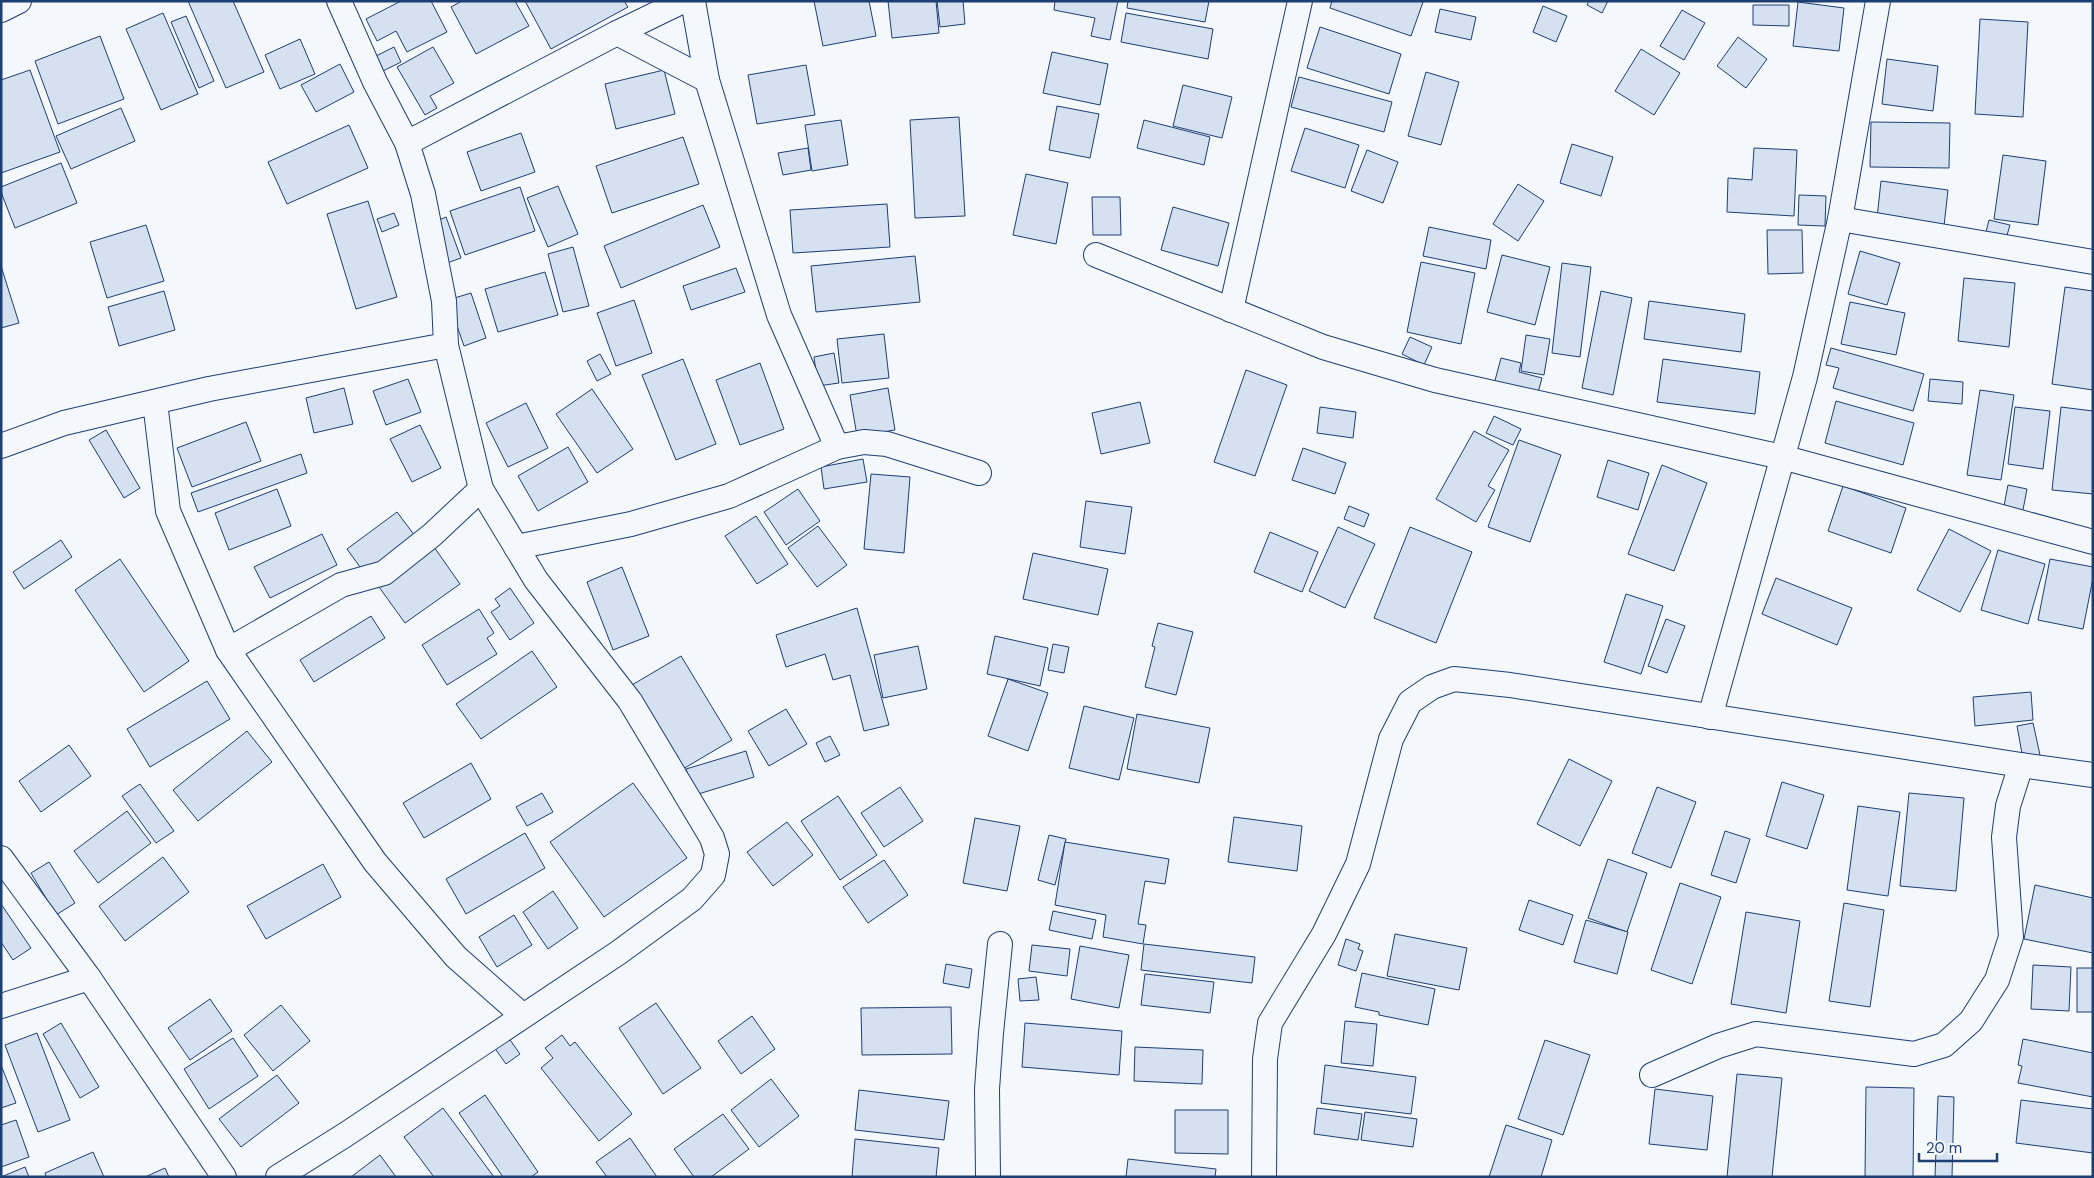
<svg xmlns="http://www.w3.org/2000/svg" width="2094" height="1178" font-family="'DM Sans',sans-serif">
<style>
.building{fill:#d5e0f0;stroke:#1d3f73}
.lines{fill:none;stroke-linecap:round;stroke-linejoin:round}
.minor-casing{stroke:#1d3f73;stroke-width:26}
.minor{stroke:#f4f7fb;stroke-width:24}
</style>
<rect width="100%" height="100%" fill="#f4f7fb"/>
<!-- building -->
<g class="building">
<path d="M188,1H233L264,72L226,88Z"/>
<path d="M401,1H431L447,32L407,52L396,31L377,41L366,19Z"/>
<path d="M462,1H515L529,26L476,54L451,7Z"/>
<path d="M525,1H624L628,7L551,49Z"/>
<path d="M814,1H869L876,36L823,46Z"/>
<path d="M888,1H936L939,33L892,38Z"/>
<path d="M937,1H963L965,24L940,27Z"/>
<path d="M1055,1H1118L1110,40L1091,36L1095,18L1054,10Z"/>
<path d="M1128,1H1209L1205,22L1127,8Z"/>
<path d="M1332,1H1422L1423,2L1411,36L1330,8Z"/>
<path d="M1589,1H1608L1602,13L1587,5Z"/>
<path d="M1798,2L1844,8L1839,51L1793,46Z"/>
<path d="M1753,5H1789V26L1753,25Z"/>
<path d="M1543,6L1567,16L1556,42L1533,32Z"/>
<path d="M1440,9L1476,17L1471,40L1435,32Z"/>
<path d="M1682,10L1705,23L1684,60L1660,46Z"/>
<path d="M163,13L198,94L161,110L126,29Z"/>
<path d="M1126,13L1213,29L1208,59L1121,42Z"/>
<path d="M186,16L214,81L199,88L171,22Z"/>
<path d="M1980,19L2028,22L2023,117L1975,114Z"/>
<path d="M1320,27L1401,54L1389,94L1307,68Z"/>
<path d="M100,36L124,99L58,124L35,61Z"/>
<path d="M1738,37L1767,59L1746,88L1717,66Z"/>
<path d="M300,39L315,74L280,89L265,55Z"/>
<path d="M394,47L401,62L383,71L376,56Z"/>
<path d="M433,47L454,83L430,96L437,108L425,115L397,67Z"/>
<path d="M1641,49L1680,73L1654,115L1615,91Z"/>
<path d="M1052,52L1108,64L1100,105L1043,93Z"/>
<path d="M1887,59L1938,66L1933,111L1882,104Z"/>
<path d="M340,64L354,92L316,112L301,85Z"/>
<path d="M806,65L815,115L757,124L748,75Z"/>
<path d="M30,70L60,152L1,173V80Z"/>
<path d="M664,70L675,114L616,129L605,84Z"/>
<path d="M1426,72L1459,82L1441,145L1408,136Z"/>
<path d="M1299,77L1392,102L1384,132L1291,107Z"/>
<path d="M1183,85L1232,97L1222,138L1173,126Z"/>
<path d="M1057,106L1099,114L1090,158L1049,150Z"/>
<path d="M121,108L135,141L71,169L56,136Z"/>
<path d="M959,117L965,216L915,218L910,120Z"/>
<path d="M841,120L848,165L812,171L805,125Z"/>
<path d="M1144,120L1210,137L1204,165L1137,148Z"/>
<path d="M1871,122L1950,123L1949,168L1870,167Z"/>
<path d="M349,125L368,168L287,204L268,162Z"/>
<path d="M1305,128L1359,145L1345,188L1291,171Z"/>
<path d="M521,133L535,172L481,191L467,152Z"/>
<path d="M683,137L699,184L612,213L596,166Z"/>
<path d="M1572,144L1613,157L1601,196L1560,183Z"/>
<path d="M808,148L811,170L783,175L778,153Z"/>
<path d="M1754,148L1797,150L1794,216L1727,212L1728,178L1752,180Z"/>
<path d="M1367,150L1398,162L1383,203L1351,191Z"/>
<path d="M2003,155L2046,161L2038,225L1994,219Z"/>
<path d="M61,163L77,203L15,228L1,192V187Z"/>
<path d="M1026,174L1068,183L1056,244L1013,235Z"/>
<path d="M1881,181L1948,190L1944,226L1877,218Z"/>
<path d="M1518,184L1544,201L1518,241L1493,224Z"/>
<path d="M558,186L578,234L548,247L527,198Z"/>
<path d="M520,187L535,231L465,255L450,211Z"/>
<path d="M1799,195L1826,196L1825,226L1798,225Z"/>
<path d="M1092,197H1120L1121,235H1093Z"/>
<path d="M368,201L397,297L356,309L327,214Z"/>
<path d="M887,204L890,247L793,253L790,210Z"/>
<path d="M703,205L720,247L621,288L604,246Z"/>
<path d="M1173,207L1229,223L1218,266L1161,250Z"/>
<path d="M394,213L399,225L382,232L377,219Z"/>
<path d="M446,217L461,258L447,263L432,223Z"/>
<path d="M1989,220L2010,225L2005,242L1985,236Z"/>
<path d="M146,225L164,281L107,298L90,242Z"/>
<path d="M1429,227L1491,240L1486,269L1423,256Z"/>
<path d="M1767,230H1802L1803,273L1768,274Z"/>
<path d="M573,247L589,306L563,312L548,254Z"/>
<path d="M1860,251L1900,263L1887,305L1848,294Z"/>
<path d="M1502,255L1550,267L1535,325L1487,312Z"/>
<path d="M915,256L920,302L816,312L811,266Z"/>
<path d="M1421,262L1475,273L1461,344L1407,332Z"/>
<path d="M1562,263L1591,267L1580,357L1552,353Z"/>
<path d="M1,266L19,323L1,328Z"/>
<path d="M736,268L745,292L691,310L683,286Z"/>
<path d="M545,272L558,315L498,332L485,289Z"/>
<path d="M1964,278L2015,283L2009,347L1958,341Z"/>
<path d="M2065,287L2093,291V390L2052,384Z"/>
<path d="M164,291L175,330L119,346L108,307Z"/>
<path d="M1601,291L1632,298L1613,395L1582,388Z"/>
<path d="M471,293L486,338L464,346L448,300Z"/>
<path d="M634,300L652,353L616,366L597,313Z"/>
<path d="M1649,301L1745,314L1741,352L1644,339Z"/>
<path d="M1850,302L1905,313L1896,355L1841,344Z"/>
<path d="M884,334L889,378L842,383L837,339Z"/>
<path d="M1526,335L1550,339L1544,375L1521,371Z"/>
<path d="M1410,337L1432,347L1424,365L1402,354Z"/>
<path d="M1831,348L1924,374L1913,411L1833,388L1839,368L1826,365Z"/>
<path d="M834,353L839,383L818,386L814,357Z"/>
<path d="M600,354L611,374L597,381L587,361Z"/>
<path d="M1501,358L1521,363L1519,372L1542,378L1536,400L1493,388Z"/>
<path d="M683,359L716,444L676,460L642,375Z"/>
<path d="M1663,359L1760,372L1755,414L1657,402Z"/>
<path d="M760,363L784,429L740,445L716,380Z"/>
<path d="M1246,370L1287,385L1255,476L1214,462Z"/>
<path d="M408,379L421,412L386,425L373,391Z"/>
<path d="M1930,379L1963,382L1962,404L1928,401Z"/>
<path d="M344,388L353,424L314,433L306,398Z"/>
<path d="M888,388L895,430L857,436L850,395Z"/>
<path d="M592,389L633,449L597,473L556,414Z"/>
<path d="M1980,390L2014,395L2001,480L1967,475Z"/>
<path d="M1836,401L1914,423L1903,465L1825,443Z"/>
<path d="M1140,402L1150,443L1101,454L1092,413Z"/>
<path d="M526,403L548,448L508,467L486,423Z"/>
<path d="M1320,407L1356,412L1353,438L1317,433Z"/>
<path d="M2015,407L2050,411L2043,469L2008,464Z"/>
<path d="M2061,407L2093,411V494L2052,490Z"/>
<path d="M1494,416L1521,429L1513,445L1486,433Z"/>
<path d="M246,422L261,461L192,487L177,448Z"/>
<path d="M420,425L441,468L412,482L390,439Z"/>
<path d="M106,430L140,488L124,498L89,440Z"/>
<path d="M1474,431L1509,450L1488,486L1495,490L1476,522L1436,499Z"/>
<path d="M1519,440L1561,455L1530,542L1488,527Z"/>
<path d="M568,447L588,482L538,511L518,476Z"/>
<path d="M1303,448L1346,463L1335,494L1292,480Z"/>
<path d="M301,454L307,473L198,512L191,493Z"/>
<path d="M863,459L867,482L824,489L821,467Z"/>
<path d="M1608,460L1649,473L1638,510L1597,497Z"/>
<path d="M1662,465L1707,483L1674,571L1628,554Z"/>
<path d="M871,474L910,477L904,553L864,549Z"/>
<path d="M2008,485L2027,489L2022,515L2003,511Z"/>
<path d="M1843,486L1906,508L1891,553L1828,531Z"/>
<path d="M277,489L291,526L229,550L215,513Z"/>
<path d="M798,489L820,521L786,545L764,512Z"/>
<path d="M1086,501L1132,507L1125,554L1080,547Z"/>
<path d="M1349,506L1369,514L1364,527L1344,519Z"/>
<path d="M397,512L415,536L365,574L347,549Z"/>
<path d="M756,516L788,564L757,584L725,536Z"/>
<path d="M818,526L847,565L817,587L788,548Z"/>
<path d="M1338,527L1375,544L1345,608L1309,591Z"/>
<path d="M1410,527L1472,552L1436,643L1374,618Z"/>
<path d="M1949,529L1991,551L1960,612L1917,590Z"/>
<path d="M1270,532L1318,552L1302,592L1254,572Z"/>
<path d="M322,534L337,565L270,598L254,567Z"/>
<path d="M61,540L72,557L24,589L13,572Z"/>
<path d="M434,547L460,584L405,623L379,587Z"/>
<path d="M1998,550L2045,564L2028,624L1981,610Z"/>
<path d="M1033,553L1108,569L1098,615L1023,599Z"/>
<path d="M120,559L189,661L144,692L75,590Z"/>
<path d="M2050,559L2093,567V578L2083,629L2038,620Z"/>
<path d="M622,567L649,636L613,650L587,582Z"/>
<path d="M1776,578L1852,608L1837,645L1762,614Z"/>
<path d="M510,588L534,623L510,640L491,612L500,606L495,599Z"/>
<path d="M1626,594L1663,606L1641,674L1604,662Z"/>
<path d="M857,608L889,725L864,731L850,675L833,680L825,654L786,667L776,635Z"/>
<path d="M479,609L494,633L487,638L497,654L447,685L422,645Z"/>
<path d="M371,616L385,638L314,682L300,660Z"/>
<path d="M1666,619L1685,626L1667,673L1648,666Z"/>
<path d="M1158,623L1193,632L1176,695L1145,687L1155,647L1152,646Z"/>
<path d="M995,636L1048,648L1040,686L987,674Z"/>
<path d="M1053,644L1069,647L1064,673L1048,670Z"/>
<path d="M918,646L927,689L883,698L874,655Z"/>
<path d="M532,651L557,687L481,739L456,704Z"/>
<path d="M681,656L732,740L683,769L632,685Z"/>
<path d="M1008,679L1048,693L1028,751L988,736Z"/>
<path d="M207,681L230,719L150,767L127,729Z"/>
<path d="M2031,692L2033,720L1975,726L1973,697Z"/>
<path d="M1084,706L1134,718L1119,780L1069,768Z"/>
<path d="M786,709L807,744L769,766L748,731Z"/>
<path d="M1137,714L1210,728L1199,783L1127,769Z"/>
<path d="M2033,723L2040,755L2023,759L2017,726Z"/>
<path d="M247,731L272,762L198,821L173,790Z"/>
<path d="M830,736L840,755L825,762L816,743Z"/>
<path d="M69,745L91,776L41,812L19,781Z"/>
<path d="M746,751L754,777L695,795L686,769Z"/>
<path d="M1569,759L1612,781L1580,846L1537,824Z"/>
<path d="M471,763L491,799L424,838L403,803Z"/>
<path d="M1782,782L1824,795L1807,849L1766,836Z"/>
<path d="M633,783L687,858L604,917L550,842Z"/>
<path d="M140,784L174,831L156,843L122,796Z"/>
<path d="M900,787L923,821L884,847L861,813Z"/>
<path d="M1657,787L1696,802L1671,868L1632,853Z"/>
<path d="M542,793L553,812L527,826L516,807Z"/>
<path d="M1909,793L1964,798L1956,891L1900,886Z"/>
<path d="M838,796L877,855L840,880L801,821Z"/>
<path d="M1858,806L1900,812L1888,896L1847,890Z"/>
<path d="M127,811L151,843L98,883L74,851Z"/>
<path d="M1234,817L1302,826L1297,871L1228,862Z"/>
<path d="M975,818L1020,826L1007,891L963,883Z"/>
<path d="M787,822L813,855L773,886L747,852Z"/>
<path d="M1725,831L1750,839L1736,883L1711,875Z"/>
<path d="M525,833L545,868L466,914L446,879Z"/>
<path d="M1049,835L1066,839L1055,885L1038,880Z"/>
<path d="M1065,842L1169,859L1165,884L1145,881L1138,924L1146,925L1143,944L1103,937L1106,915L1055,905Z"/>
<path d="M163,857L189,892L125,941L99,906Z"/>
<path d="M1608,859L1647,873L1627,932L1588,918Z"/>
<path d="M884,860L908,895L868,923L843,887Z"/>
<path d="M49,862L75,903L56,915L31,873Z"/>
<path d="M323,864L341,897L266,939L247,906Z"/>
<path d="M1680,883L1721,897L1692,984L1651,970Z"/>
<path d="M2035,885L2093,898V953L2024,939Z"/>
<path d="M553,891L578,928L548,949L523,912Z"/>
<path d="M1529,900L1573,915L1563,945L1519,930Z"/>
<path d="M1844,903L1884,910L1870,1007L1829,1001Z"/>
<path d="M1,904L31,948L13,960L1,942Z"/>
<path d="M1053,911L1096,920L1092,939L1049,930Z"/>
<path d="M1746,912L1800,921L1786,1013L1731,1004Z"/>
<path d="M514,915L532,945L497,967L479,937Z"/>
<path d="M1586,920L1628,932L1617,974L1574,962Z"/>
<path d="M1395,934L1467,948L1459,990L1387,976Z"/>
<path d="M1346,939L1360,944L1358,949L1363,951L1356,971L1338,965Z"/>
<path d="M1144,944L1255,957L1252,983L1141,970Z"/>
<path d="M1032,945L1070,949L1067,976L1029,971Z"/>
<path d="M1080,946L1129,955L1119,1008L1071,999Z"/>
<path d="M946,964L972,969L969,988L943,983Z"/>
<path d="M2033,965L2071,967L2069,1011L2031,1009Z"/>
<rect x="2077" y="968" width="16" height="44"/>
<path d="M1362,973L1435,989L1428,1025L1379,1015V1012L1355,1007Z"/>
<path d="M1145,974L1214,982L1210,1013L1141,1005Z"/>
<path d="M1036,977L1039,1000L1020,1001L1018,979Z"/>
<path d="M210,999L232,1031L190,1060L168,1028Z"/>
<path d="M656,1003L701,1068L663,1094L619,1028Z"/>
<path d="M281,1005L310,1041L273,1071L244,1035Z"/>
<path d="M951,1007L952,1054L862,1055L861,1008Z"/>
<path d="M752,1016L775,1049L741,1074L718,1041Z"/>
<path d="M1345,1021L1377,1024L1373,1066L1341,1063Z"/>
<path d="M61,1023L99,1087L80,1098L43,1034Z"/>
<path d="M1025,1023L1122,1031L1119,1075L1022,1067Z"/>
<path d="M37,1033L70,1120L38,1132L5,1045Z"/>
<path d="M562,1035L570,1046L575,1042L632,1114L599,1141L541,1068L553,1058L545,1048Z"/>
<path d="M508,1037L520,1054L506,1064L494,1047Z"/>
<path d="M233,1038L258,1076L209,1109L184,1069Z"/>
<path d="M2023,1039L2093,1053V1097L2018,1083L2022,1066L2018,1065Z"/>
<path d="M1545,1040L1590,1055L1563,1135L1518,1119Z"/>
<path d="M1135,1047L1203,1050L1202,1084L1134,1081Z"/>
<path d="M1,1065L16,1103L1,1108Z"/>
<path d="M1325,1065L1416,1077L1411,1114L1321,1103Z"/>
<path d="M1737,1074L1782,1078L1772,1177H1727Z"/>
<path d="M277,1075L299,1103L241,1147L219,1119Z"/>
<path d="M771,1079L799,1116L759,1147L731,1110Z"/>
<path d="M1866,1087L1914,1088L1913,1177H1865Z"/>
<path d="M1655,1089L1713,1096L1707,1150L1649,1144Z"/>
<path d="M859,1090L949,1101L944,1140L855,1130Z"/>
<path d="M485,1095L538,1172L531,1177H503L459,1113Z"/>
<path d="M1938,1096L1954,1097L1952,1177H1935Z"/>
<path d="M2021,1100L2093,1109V1153L2016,1143Z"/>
<path d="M443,1108L494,1177H434L404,1137Z"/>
<path d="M1317,1108L1362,1114L1358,1140L1314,1134Z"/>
<path d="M1175,1110H1228V1154L1175,1153Z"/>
<path d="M1365,1112L1417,1119L1413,1147L1361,1140Z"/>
<path d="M723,1114L749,1149L711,1177H694L674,1149Z"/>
<path d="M16,1120L29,1157L1,1167V1125Z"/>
<path d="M1506,1125L1552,1140L1541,1177H1489Z"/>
<path d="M630,1138L657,1177H607L596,1162Z"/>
<path d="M855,1139L939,1148L936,1177H852Z"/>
<path d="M93,1152L104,1177H46L45,1173Z"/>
<path d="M380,1155L396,1177H351Z"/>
<path d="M1128,1159L1216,1169L1215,1177H1126Z"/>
<path d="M25,1167L29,1177H1Z"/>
<path d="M165,1168L169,1177H145Z"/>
</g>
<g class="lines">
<!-- minor casing -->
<g class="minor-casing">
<g id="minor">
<path d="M693,1L707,80L779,315L837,447"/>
<path d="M1,10L19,1"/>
<path d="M617,33L707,80"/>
<path d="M407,143L617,33L683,1"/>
<path d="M1840,219L2093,262"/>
<path d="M1096,255L1323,347L1435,380L1782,457L2093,542"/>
<path d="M1231,310L1300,1"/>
<path d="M155,402L168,511L228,650L375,862L456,957L523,1016"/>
<path d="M1,446L64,423L209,389L446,345"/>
<path d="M516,547L631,524L729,496L837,447L864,442L887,444L979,473"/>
<path d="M228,650L341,585L384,573L432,535L481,489"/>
<path d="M1710,717L1805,377L1840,219L1878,1"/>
<path d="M1,858L89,978L224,1177"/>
<path d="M1,1006L89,978"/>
<path d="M1652,1075L1718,1046L1756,1034L1914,1054L1944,1045L1971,1021L1997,980L2011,937L2004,837L2008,806L2021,765"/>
<path d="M278,1177L345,1135L618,953L692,899L713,875L717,854L712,838L630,701L536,580L481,489L446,345L444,301L423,194L407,143L375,82L339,1"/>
<path d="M988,1177L987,1089L991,1033L1000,944"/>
<path d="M1264,1177L1265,1059L1270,1023L1324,934L1358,864L1391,739L1410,702L1432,687L1454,679L1510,685L2021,765L2093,775"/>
</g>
</g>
<!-- minor -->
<use href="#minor" class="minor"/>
</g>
<!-- border -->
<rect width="2094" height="1178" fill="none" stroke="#1d3f73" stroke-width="5"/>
<!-- scale -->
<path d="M1919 1153v8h78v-8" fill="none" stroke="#1d3f73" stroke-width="2.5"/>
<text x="1926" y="1153" font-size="15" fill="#1d3f73" stroke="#f4f7fb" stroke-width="4" paint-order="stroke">20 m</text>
</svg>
